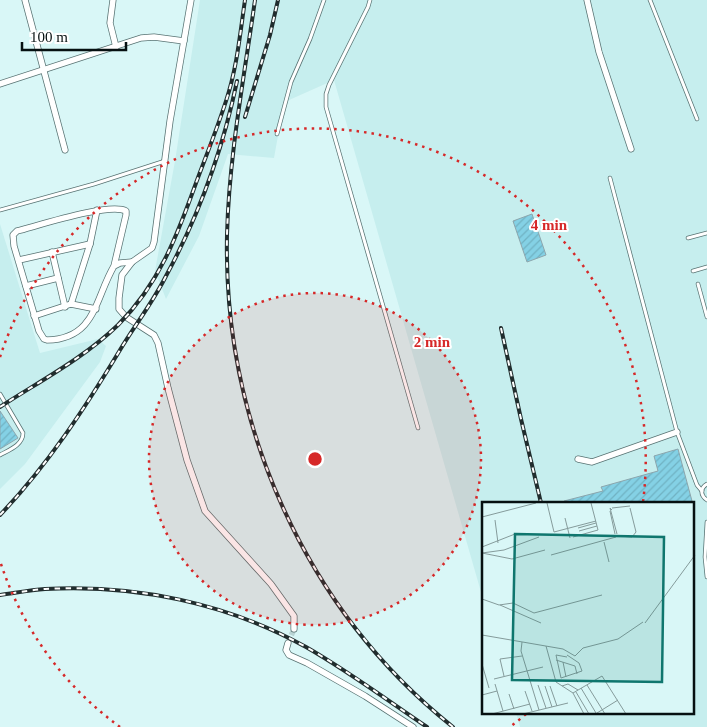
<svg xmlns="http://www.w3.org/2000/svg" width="707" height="727" font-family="'Times New Roman',serif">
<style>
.built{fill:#c6eeee}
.building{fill:url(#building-hatch);stroke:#8ca6ad}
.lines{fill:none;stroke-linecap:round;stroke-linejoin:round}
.street-tunnel{stroke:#b9d4d4;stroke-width:5.5;stroke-dasharray:5.5 3;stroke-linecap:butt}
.lane-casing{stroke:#587373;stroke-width:4.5}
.street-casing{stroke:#587373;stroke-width:7}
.lane{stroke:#fff;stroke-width:3}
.street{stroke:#fff;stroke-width:5.5}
.rail-casing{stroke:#212d2e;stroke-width:4}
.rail{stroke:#fff;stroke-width:2;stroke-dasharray:5.5;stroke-linecap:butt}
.ring{fill:none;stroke:#d62828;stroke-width:2.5;stroke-dasharray:2.5 5}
.inset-road{fill:none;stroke:#859b9b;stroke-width:1}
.view{fill:#0f766e;fill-opacity:0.15;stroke:#0f766e;stroke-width:2.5}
.inset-edge{fill:none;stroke:#061011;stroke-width:2.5}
.centre{fill:#d62828;stroke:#fff;stroke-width:2.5}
.ring-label{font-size:15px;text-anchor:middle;font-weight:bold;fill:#d62828;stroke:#fff;stroke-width:4;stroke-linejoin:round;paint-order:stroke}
</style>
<defs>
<pattern id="building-hatch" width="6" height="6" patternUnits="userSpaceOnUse" patternTransform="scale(1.25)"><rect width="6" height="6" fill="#84d1e5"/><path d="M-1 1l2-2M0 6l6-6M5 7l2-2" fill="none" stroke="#70b2c3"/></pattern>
</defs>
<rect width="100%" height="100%" fill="#d9f7f7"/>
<!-- built -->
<g class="built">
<path d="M200,0H707V727H520L516,713H693V503H483V599L334,80L289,100L281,119L274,158L228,154L199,236L166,299L155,271L175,161Z"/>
<path d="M0,224L40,353L98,339L106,346L100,362L25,464L0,489Z"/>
</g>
<!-- building -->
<g class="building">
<path d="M532,214L546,255L527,262L513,221Z"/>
<path d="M0,411L18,438L0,449Z"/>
<path d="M678,449L692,501L684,503H564V501L603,491L601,487L658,471L654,456Z"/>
</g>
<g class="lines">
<!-- street-tunnel -->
<path class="street-tunnel" d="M288,643L294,629"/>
<!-- lane casing -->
<g class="lane-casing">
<g id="lane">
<path d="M370,0L368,7L329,85L326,94V107L418,428"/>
<path d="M650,0L697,119"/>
<path d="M277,134L291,82L310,39L324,0"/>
<path d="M610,178L677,432L697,485L702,491"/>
<path d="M0,210L94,184L165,161"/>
<path d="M688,238L707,233"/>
<path d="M693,271L707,267"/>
<path d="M698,284L707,317"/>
<path d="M0,394L23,433C23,445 9,450 0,455"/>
<path d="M707,484C700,488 700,495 707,500"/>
<path d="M707,522L705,557L707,577"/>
</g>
</g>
<!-- street casing -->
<g class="street-casing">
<g id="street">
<path d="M25,0L65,150"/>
<path d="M113,0L110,23L116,47"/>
<path d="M191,0L170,121L154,242L152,248L132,262L122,275L119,298V309L126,317L154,335L158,343L168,388L187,460L205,511L271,584L294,616V629"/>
<path d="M587,0L599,52L631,149"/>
<path d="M0,84L141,38L154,37L184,41"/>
<path d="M52,252L65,307"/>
<path d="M19,260L90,244"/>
<path d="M114,266L126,215V211C110,202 37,226 17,231L13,235L14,246L39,331L44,339L47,340C96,339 95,298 114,266L120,263L132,262"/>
<path d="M26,286L58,278"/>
<path d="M71,304L96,309"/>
<path d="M34,316L71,304L90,244L97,210"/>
<path d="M578,459L592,462L677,432"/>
<path d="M288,643L286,650L289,655L307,663L365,696L413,727"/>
</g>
</g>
<!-- lane -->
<use href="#lane" class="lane"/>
<!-- street -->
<use href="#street" class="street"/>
<!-- rail casing -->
<g class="rail-casing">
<g id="rail">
<path d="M255,0C244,78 229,156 227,235C223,424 305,609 453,727"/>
<path d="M245,117L270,35L278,0"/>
<path d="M501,328L521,419L541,503"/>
<path d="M0,407C40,381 84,358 118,325C159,284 177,236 196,183C206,156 217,129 226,101C237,68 240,34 245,0"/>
<path d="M0,515C47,466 85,408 120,350C135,325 153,302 166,276C199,215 223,149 237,81"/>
<path d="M0,595C15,593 30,590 45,589C135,584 227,603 306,647C348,671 387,700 427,727"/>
</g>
</g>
<!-- rail -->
<use href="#rail" class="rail"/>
</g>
<!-- distance rings -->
<circle cx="315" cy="459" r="166" fill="#d62828" fill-opacity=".12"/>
<g class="ring">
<circle cx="315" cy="459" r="166"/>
<path d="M526 714A331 331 0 0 1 510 727M120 727A331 331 0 0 1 0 561M0 357A331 331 0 0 1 643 502"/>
</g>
<!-- overview -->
<g transform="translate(482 502)">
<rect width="212" height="212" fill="#d9f7f7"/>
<path class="inset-road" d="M65,1L72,30L114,19M130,6L148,4M148,6L154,30M130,8L128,6L135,32M128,9L133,32M0,15L54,1M83,16L88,36M13,18L16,41M96,26L114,21M97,29L115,24M136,34L150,35L154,30M91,35L116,28L109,1M122,40L127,60M0,45L33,32M0,51L30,57L63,48M0,51L22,48L57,35M69,53L134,35M0,97L17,103L31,101L52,111L120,93M18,103L59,121M163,121L213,53M0,133L81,147L93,154L101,146L136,137L161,120M40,140L39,149L57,208M64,144L74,180L91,191L120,174L144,212M85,153L97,161L100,169L79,176L74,153L85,155M74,158L93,164L95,172M81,160L84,175M0,162L7,186M22,174L18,157L40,154M12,177L61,165M13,182L21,209M56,183L64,206M105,183L123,212M63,184L70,205M68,184L75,204M80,184L86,182L96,188M99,186L114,211M43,189L50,209M94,190L107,212M91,191L102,212M27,192L32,207M0,193L15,189M115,211L136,198M10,212L48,202M41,212L86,201"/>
<path class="view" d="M33,32L182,35L180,180L30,178Z"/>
<rect width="212" height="212" class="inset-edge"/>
</g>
<circle cx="315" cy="459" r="8" class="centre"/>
<g class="ring-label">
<text x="549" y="230">4 min</text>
<text x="432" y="347">2 min</text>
</g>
<!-- scale -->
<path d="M22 42v8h104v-8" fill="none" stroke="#061011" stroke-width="2.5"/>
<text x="30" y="42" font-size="15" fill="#061011" stroke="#ffffff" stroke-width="4" paint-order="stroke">100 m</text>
</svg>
